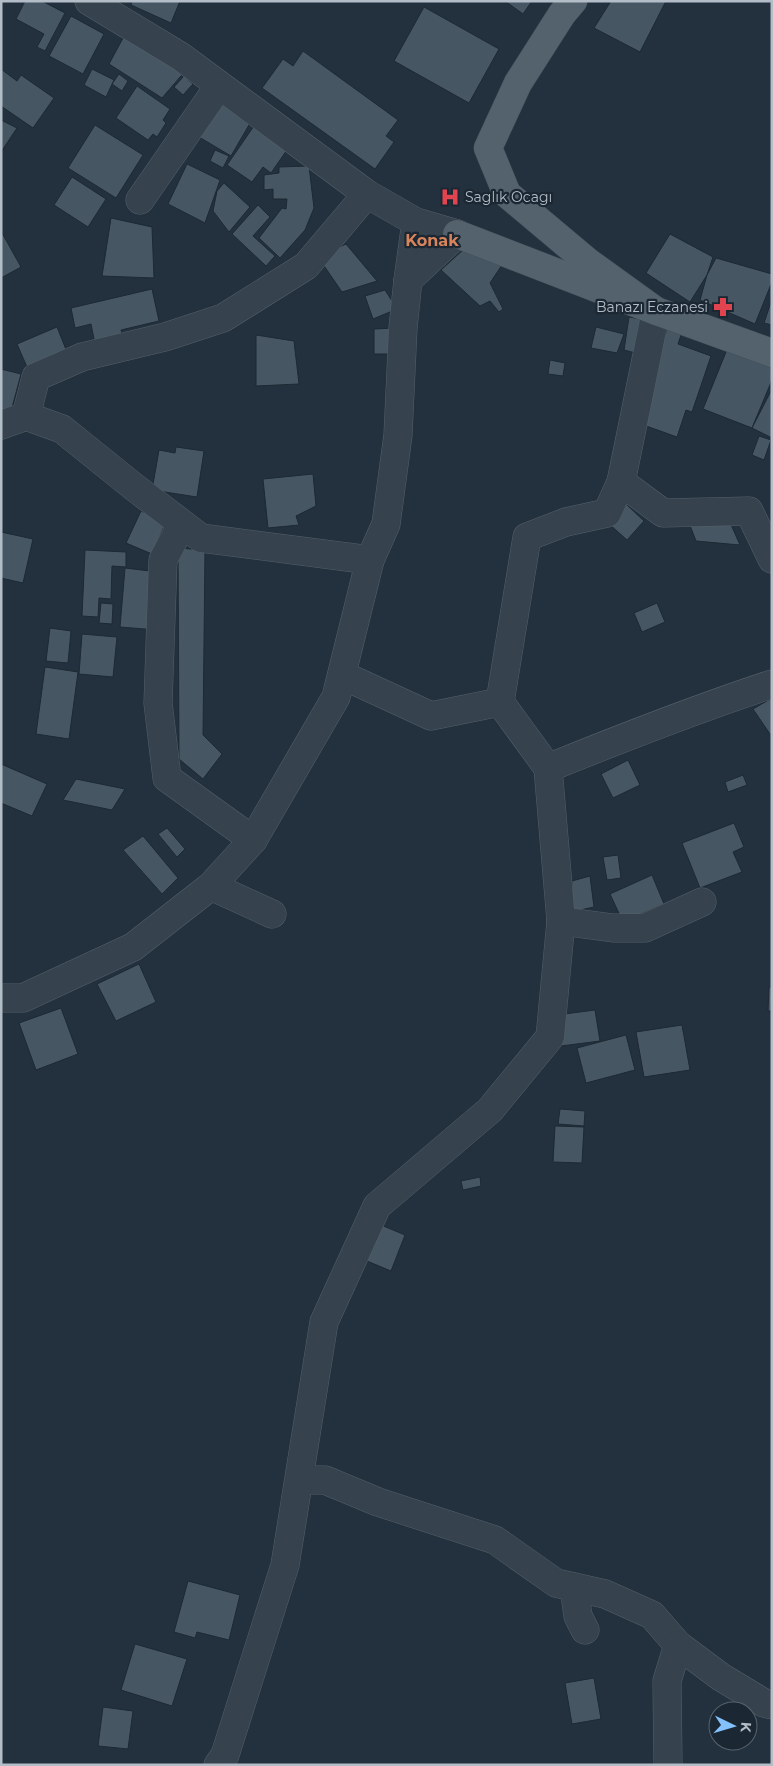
<svg xmlns="http://www.w3.org/2000/svg" width="773" height="1766" font-family="Montserrat,sans-serif">
<style>
.building{fill:#465763;stroke:#1d2934}
.lines{fill:none;stroke-linecap:round;stroke-linejoin:round}
.minor-casing{stroke:#54606b;stroke-width:29}
.major-casing{stroke:#424e59;stroke-width:29}
.minor{stroke:#36424d;stroke-width:28}
.major{stroke:#54626d;stroke-width:28}
.labels{text-anchor:middle;stroke-width:4.5;stroke-linejoin:round;paint-order:stroke}
.poi-label{font-size:14px;fill:#b2bdc8;stroke:#1b2732;text-anchor:start}
.quarter-label{font-size:16px;font-weight:bold;fill:#d8845d;stroke:#1b2732}
</style>
<rect width="100%" height="100%" fill="#22313d"/>
<!-- building -->
<g class="building">
<path d="M25,1H42L65,13L45,51L37,47L44,34L16,19Z"/>
<path d="M132,1H180L171,23L131,5Z"/>
<path d="M505,1H532L523,14Z"/>
<path d="M611,1H666L640,52L594,28Z"/>
<path d="M424,7L499,49L469,103L394,61Z"/>
<path d="M71,16L104,34L83,74L49,56Z"/>
<path d="M129,27L187,69L162,98L109,64Z"/>
<path d="M303,51L398,120L386,136L394,142L375,169L262,88L283,59L293,66Z"/>
<path d="M1,69L17,81L21,75L54,98L33,128L1,106Z"/>
<path d="M92,69L114,80L106,97L84,85Z"/>
<path d="M119,74L128,81L122,91L112,84Z"/>
<path d="M184,76L193,84L183,95L174,87Z"/>
<path d="M137,86L170,109L163,120L166,123L157,137L153,134L148,140L116,118Z"/>
<path d="M222,99L253,118L231,156L199,137Z"/>
<path d="M1,120L17,128L1,152Z"/>
<path d="M256,123L289,147L271,173L263,167L252,182L227,165Z"/>
<path d="M95,125L143,155L116,198L68,168Z"/>
<path d="M215,150L229,156L223,168L210,161Z"/>
<path d="M187,164L220,180L205,223L168,204Z"/>
<path d="M309,166L314,208L305,230L280,258L259,238L282,208L286,209L287,199H273V189L264,190V175L279,173V167Z"/>
<path d="M72,177L106,199L88,227L54,205Z"/>
<path d="M224,183L250,207L229,232L213,211L217,191Z"/>
<path d="M258,205L270,217L253,236L275,256L266,266L232,234Z"/>
<path d="M111,218L152,227L154,278L102,276Z"/>
<path d="M1,231L21,267L1,278Z"/>
<path d="M670,234L713,257L707,275L690,302L646,273Z"/>
<path d="M346,244L377,281L342,292L318,257Z"/>
<path d="M464,249L502,265L490,283L503,309L499,312L490,301L480,306L441,270Z"/>
<path d="M716,258L772,274V282L755,324L700,300L707,275Z"/>
<path d="M152,289L159,321L121,330L125,343L96,349L91,324L75,328L71,308Z"/>
<path d="M385,290L397,309L373,319L365,296Z"/>
<path d="M772,299V325L764,323Z"/>
<path d="M629,317L647,320L643,355L624,350Z"/>
<path d="M669,324L683,329L678,344L711,356L692,412L686,410L677,437L635,422Z"/>
<path d="M57,327L69,357L30,374L17,344Z"/>
<path d="M596,327L624,334L617,353L591,348Z"/>
<path d="M394,328L392,354H374V329Z"/>
<path d="M256,335L294,341L299,384L256,386Z"/>
<path d="M728,347L772,365V380L752,428L703,409Z"/>
<path d="M550,360L565,363L563,376L548,374Z"/>
<path d="M1,369L21,374L10,415L1,413Z"/>
<path d="M772,389V438L752,428Z"/>
<path d="M759,436L771,440L764,460L752,455Z"/>
<path d="M176,447L204,451L197,497L152,490L159,450L175,453Z"/>
<path d="M313,474L316,506L296,516L299,525L268,528L263,479Z"/>
<path d="M626,504L644,521L627,540L608,523Z"/>
<path d="M141,511L166,522L152,554L126,543Z"/>
<path d="M688,520H729L740,545L696,541Z"/>
<path d="M1,532L33,539L23,583L1,578Z"/>
<path d="M178,548L205,550L203,735L222,754L203,779L179,759Z"/>
<path d="M85,550L126,552V567L112,566L111,599L99,598L98,617L82,616Z"/>
<path d="M125,568L158,572L157,630L120,627Z"/>
<path d="M101,603L113,604L112,624L99,623Z"/>
<path d="M657,603L665,622L642,632L634,613Z"/>
<path d="M50,628L71,631L68,663L46,661Z"/>
<path d="M82,634L117,637L113,677L79,674Z"/>
<path d="M45,667L78,672L69,739L36,734Z"/>
<path d="M772,698V737L753,709Z"/>
<path d="M628,760L640,785L613,798L601,774Z"/>
<path d="M1,764L47,784L32,816L1,803Z"/>
<path d="M743,775L747,785L728,792L725,782Z"/>
<path d="M76,779L125,789L112,810L63,800Z"/>
<path d="M734,823L744,847L733,852L742,872L700,888L682,843Z"/>
<path d="M167,828L185,849L177,857L158,834Z"/>
<path d="M143,836L178,878L162,894L123,850Z"/>
<path d="M618,855L621,878L607,880L603,857Z"/>
<path d="M652,875L664,904L623,922L610,894Z"/>
<path d="M590,876L594,907L571,912L572,881Z"/>
<path d="M139,964L156,1002L116,1021L97,984Z"/>
<path d="M769,987H772V1011H768Z"/>
<path d="M61,1008L78,1054L36,1070L19,1023Z"/>
<path d="M595,1010L600,1041L561,1046L557,1015Z"/>
<path d="M682,1025L690,1070L644,1077L636,1032Z"/>
<path d="M626,1035L635,1070L586,1083L577,1048Z"/>
<path d="M560,1109L585,1111L584,1126L558,1124Z"/>
<path d="M555,1126L584,1127L582,1163L553,1162Z"/>
<path d="M480,1177L481,1186L463,1190L461,1181Z"/>
<path d="M381,1225L405,1235L391,1271L367,1261Z"/>
<path d="M188,1581L240,1595L229,1640L197,1632L195,1638L174,1632Z"/>
<path d="M135,1644L187,1659L172,1706L121,1690Z"/>
<path d="M594,1678L601,1719L572,1724L565,1683Z"/>
<path d="M103,1707L133,1711L128,1749L98,1746Z"/>
</g>
<g class="lines">
<!-- minor casing -->
<g class="minor-casing">
<g id="minor">
<path d="M89,1L180,56L367,194L416,222L457,234"/>
<path d="M367,194L306,266L223,318L165,337L82,357L36,377L26,416L62,429L134,487L201,538L370,560"/>
<path d="M140,200L219,86"/>
<path d="M408,280L416,222"/>
<path d="M1,425L26,416"/>
<path d="M621,482L663,513L749,511L772,559"/>
<path d="M182,524L163,560L158,703L167,778L253,840"/>
<path d="M342,675L431,716L500,702L527,537L566,522L607,513L621,482L656,311"/>
<path d="M500,702L548,768"/>
<path d="M211,886L272,914"/>
<path d="M561,921L613,928H645L702,902"/>
<path d="M1,998H23L133,947L211,886L253,840L336,697L370,560L386,524L398,435L403,328L408,280L457,234"/>
<path d="M300,1480H325L378,1502L495,1540L556,1583L605,1594L652,1615L678,1645L667,1681L668,1765"/>
<path d="M574,1587L578,1616L585,1630"/>
<path d="M678,1645L721,1677L764,1703L772,1705"/>
<path d="M218,1765L225,1755L285,1565L324,1322L377,1206L490,1110L550,1037L561,921L548,768C622,738 696,709 772,684"/>
</g>
</g>
<!-- major casing -->
<g class="major-casing">
<g id="major">
<path d="M573,1L562,14L518,83L488,148L507,194L588,262L656,311"/>
<path d="M457,234L656,311L772,353"/>
</g>
</g>
<!-- minor -->
<use href="#minor" class="minor"/>
<!-- major -->
<use href="#major" class="major"/>
</g>
<!-- icons -->
<defs>
<g id="hospital-bare" transform="scale(1.5)"><path d="M-5-5h3v3.5h4V-5h3V5h-3V1.5h-4V5h-3Z" fill="#e0444e" stroke="#1b2732" stroke-width="2.5" paint-order="stroke"/></g>
<g id="pharmacy-bare" transform="scale(1.5)"><path d="M-2-6h4v4h4v4h-4v4h-4v-4h-4v-4h4Z" fill="#e0444e" stroke="#1b2732" stroke-width="2.5" paint-order="stroke"/></g>
</defs>
<g fill-rule="evenodd">
<use href="#hospital-bare" x="450" y="197"/>
<use href="#pharmacy-bare" x="723" y="307"/>
</g>
<g class="labels">
<!-- poi labels -->
<g class="poi-label">
<text x="465" y="202">Saglık Ocagı</text>
<text x="708" y="312" text-anchor="end">Banazı Eczanesi</text>
</g>
<!-- quarter labels -->
<g class="quarter-label">
<text x="432" y="246">Konak</text>
</g>
</g>
<!-- border -->
<rect width="773" height="1766" fill="none" stroke="#b2bdc8" stroke-width="5"/>
<!-- north arrow -->
<g transform="translate(733 1726) rotate(95)"><circle r="24" fill="#1b2732" stroke="#57636e"/>
<path d="M0-4L9 19L0 12L-9 19Z" fill="#84c1fb"/>
<text y="-8" font-size="14" font-weight="bold" text-anchor="middle" fill="#b2bdc8">K</text>
</g>
</svg>
